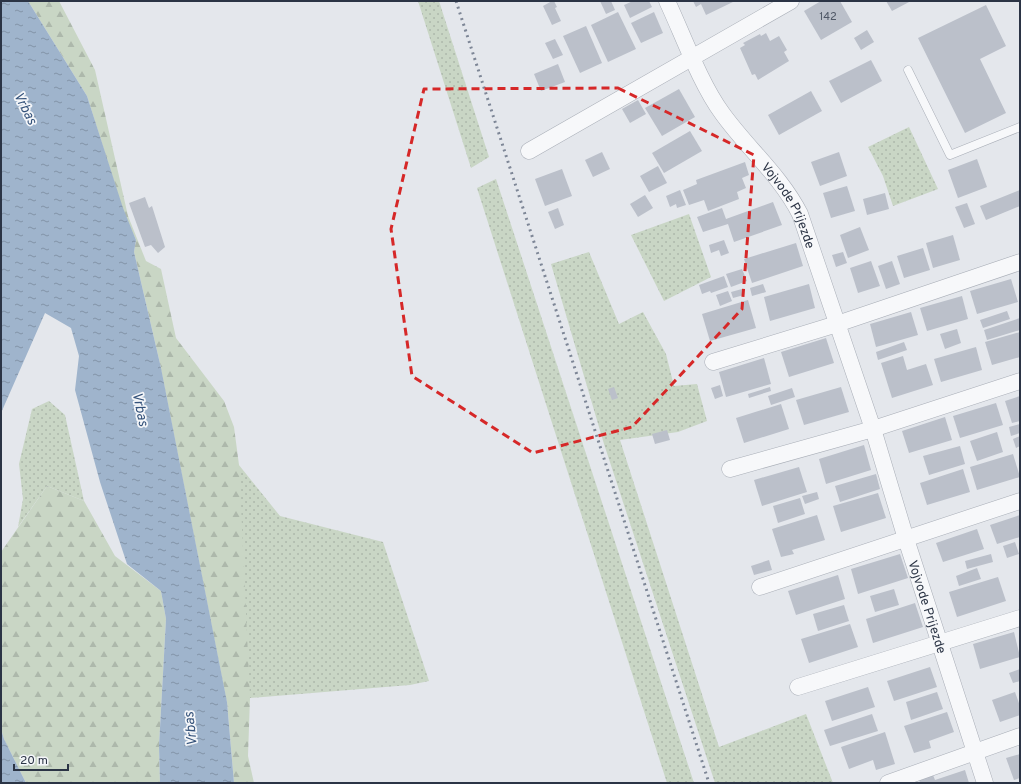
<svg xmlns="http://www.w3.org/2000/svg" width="1021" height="784" font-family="Overpass,sans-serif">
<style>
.grass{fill:url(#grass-dots)}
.forest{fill:url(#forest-firs)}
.water{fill:url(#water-ripples)}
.building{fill:#bbc0ca}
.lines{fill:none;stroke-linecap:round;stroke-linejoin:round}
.service-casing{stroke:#a9aeb7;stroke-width:9}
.minor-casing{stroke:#a9aeb7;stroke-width:17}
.service{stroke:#f7f8fa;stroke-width:8}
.minor{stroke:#f7f8fa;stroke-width:16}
.rail{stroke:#7d8696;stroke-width:3;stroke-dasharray:2 4;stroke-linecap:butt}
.marked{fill:none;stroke:#d62828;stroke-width:3;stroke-dasharray:8 5;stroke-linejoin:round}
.labels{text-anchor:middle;stroke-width:3.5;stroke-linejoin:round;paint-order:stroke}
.number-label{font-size:11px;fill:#4f5766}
.street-label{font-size:13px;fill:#2b3445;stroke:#f4f6f9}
.water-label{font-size:14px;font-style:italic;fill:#34527a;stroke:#f4f6f9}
</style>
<defs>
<pattern id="grass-dots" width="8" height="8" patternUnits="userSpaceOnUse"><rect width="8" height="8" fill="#c9d6c5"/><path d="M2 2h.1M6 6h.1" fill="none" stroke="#adb8ab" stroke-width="1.8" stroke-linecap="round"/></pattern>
<pattern id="forest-firs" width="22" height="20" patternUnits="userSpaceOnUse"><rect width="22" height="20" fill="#c9d6c5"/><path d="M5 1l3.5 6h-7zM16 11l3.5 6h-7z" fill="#adb8ab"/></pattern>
<pattern id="water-ripples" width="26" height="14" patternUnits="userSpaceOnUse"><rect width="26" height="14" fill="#9fb4cc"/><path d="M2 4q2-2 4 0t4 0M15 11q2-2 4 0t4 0" fill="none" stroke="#8293a7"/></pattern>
</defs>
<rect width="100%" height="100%" fill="#e4e7ec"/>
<!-- grass -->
<g class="grass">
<path d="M418,1H439L489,157L471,168Z"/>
<path d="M909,127L938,189L893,206L883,176L868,147Z"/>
<path d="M496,179L694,783H667L477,188Z"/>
<path d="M689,214L711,277L664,301L631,235Z"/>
<path d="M589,252L619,324L643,312L666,354L674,386L697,384L707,421L678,432L620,440L719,747L806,714L833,783H715L604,444L551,264Z"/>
<path d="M161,368L280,516L383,542L429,681L410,685L250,698L227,702Z"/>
<path d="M49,401L65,415L84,501L47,486L18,527L23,499L19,464L32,409Z"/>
</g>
<!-- forest -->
<g class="forest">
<path d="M28,1H59L95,70L128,216L146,261L161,269L176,338L224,401L234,427L239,465L250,698L248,756L254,783H234L227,702L161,368L134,252L136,240L124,213L87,96Z"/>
<path d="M47,486L84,501L115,556L161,591L166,619L159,746L160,783H26L4,739L1,729V552Z"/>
</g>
<!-- water -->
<g class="water">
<path d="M1,1H28L87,96L123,208L136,240L134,252L161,368L227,702L234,783H160L159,746L166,619L161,591L127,564L100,482L75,390L79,356L71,328L45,313L1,413Z"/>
<path d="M1,729L4,739L26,783H1Z"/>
</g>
<!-- building -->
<g class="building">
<path d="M552,1H554L557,7L555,8L561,21L552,25L543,6Z"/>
<path d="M600,1H611L615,10L606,14Z"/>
<path d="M633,1H649L652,7L630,18L624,5Z"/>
<path d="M693,1H735L706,15L701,4L696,7Z"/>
<path d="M821,1H840L852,22L821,40L804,11Z"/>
<path d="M886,1H911L892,11Z"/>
<path d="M986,5L1006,46L980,59L1006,113L965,133L918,38Z"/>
<path d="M618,12L636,49L608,62L591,25Z"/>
<path d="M654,12L663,33L641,43L631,23Z"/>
<path d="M586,26L602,63L580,73L563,36Z"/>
<path d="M867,30L874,42L861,50L854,38Z"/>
<path d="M766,33L770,41L779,36L787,50L784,52L789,61L758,80L755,74L752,75L740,48L745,45L743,43L760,34L761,36Z"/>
<path d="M555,39L563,55L553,59L545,43Z"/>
<path d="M871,60L882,81L841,103L829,81Z"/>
<path d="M558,64L565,82L541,91L534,74Z"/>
<path d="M679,89L695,117L662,136L645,108Z"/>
<path d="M811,91L822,111L779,135L768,115Z"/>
<path d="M638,100L646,114L630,123L622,109Z"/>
<path d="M690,131L702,151L664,173L652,153Z"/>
<path d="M602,152L610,169L593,177L585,160Z"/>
<path d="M839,152L847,176L820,186L811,162Z"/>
<path d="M977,159L987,187L958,198L948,170Z"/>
<path d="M745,162L749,175L742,178L746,188L737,192L739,199L708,211L704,200L689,205L683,190L697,184L696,180Z"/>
<path d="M658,166L667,183L649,192L640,176Z"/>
<path d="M562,169L572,196L545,206L535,179Z"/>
<path d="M847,186L855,211L831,218L823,193Z"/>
<path d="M680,190L686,205L677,208L676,204L670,207L666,196Z"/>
<path d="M1020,190V206L986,220L980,206Z"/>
<path d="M885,193L889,209L867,215L863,199Z"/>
<path d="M645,195L653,208L638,217L630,204Z"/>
<path d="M145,197L149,208L152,206L165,247L158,253L151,245L145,247L129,203Z"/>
<path d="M773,202L782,225L734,242L728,224L703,232L697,217L722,208L726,219Z"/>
<path d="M967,203L975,224L964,228L955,207Z"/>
<path d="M558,208L564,225L555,229L548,212Z"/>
<path d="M860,227L869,250L848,258L840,235Z"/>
<path d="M953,235L960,260L933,268L926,243Z"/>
<path d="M724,240L729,253L721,256L719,250L711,253L709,245Z"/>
<path d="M796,243L803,266L752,283L744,259Z"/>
<path d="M923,248L930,270L904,278L897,256Z"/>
<path d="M843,252L847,263L836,267L832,255Z"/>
<path d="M871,261L880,286L858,293L850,268Z"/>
<path d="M892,261L900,284L886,289L878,266Z"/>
<path d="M742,269L747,281L731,287L726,274Z"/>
<path d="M724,276L728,287L711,293L710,291L702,294L699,285Z"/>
<path d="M1011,279L1018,302L977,314L970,291Z"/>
<path d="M763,284L766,292L752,296L750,288Z"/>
<path d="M809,284L815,308L770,321L764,297Z"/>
<path d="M742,289L744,295L733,298L731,292Z"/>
<path d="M728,291L732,301L720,306L716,295Z"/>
<path d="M962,296L968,319L927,331L920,308Z"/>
<path d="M748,300L756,328L710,341L702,314Z"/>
<path d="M1007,311L1010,319L983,328L980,320Z"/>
<path d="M911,312L918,335L876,347L870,324Z"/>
<path d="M1020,318V330L987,340L984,330Z"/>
<path d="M957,329L961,343L945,349L940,334Z"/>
<path d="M1020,332V357L992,365L985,342Z"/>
<path d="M826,338L834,363L789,377L781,352Z"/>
<path d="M904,342L907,350L878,360L876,352Z"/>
<path d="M976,347L982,370L941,382L934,359Z"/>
<path d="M903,356L907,370L926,364L933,385L892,398L881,363Z"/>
<path d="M764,358L771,384L726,397L719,372Z"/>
<path d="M720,385L723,396L715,399L711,388Z"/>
<path d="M614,387L618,398L612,400L608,389Z"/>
<path d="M770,387L771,391L749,398L748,394Z"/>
<path d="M841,387L849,412L804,425L796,400Z"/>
<path d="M792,388L795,397L771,405L768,396Z"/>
<path d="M1020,396V421L1012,423L1005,401Z"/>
<path d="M996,403L1003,425L960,438L953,416Z"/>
<path d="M781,404L789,429L744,443L736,418Z"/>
<path d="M945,417L952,440L909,453L902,431Z"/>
<path d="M1020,424V433L1011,436L1009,427Z"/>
<path d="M667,430L670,440L655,444L652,434Z"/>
<path d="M997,432L1003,452L977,461L970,441Z"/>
<path d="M1020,436V446L1016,448L1013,439Z"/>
<path d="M864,445L871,470L826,484L819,459Z"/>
<path d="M960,446L965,464L929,475L923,456Z"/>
<path d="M1013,454L1020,477L977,490L970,467Z"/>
<path d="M799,467L807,492L762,506L754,480Z"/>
<path d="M963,469L970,492L927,505L920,483Z"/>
<path d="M876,474L880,489L840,502L835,486Z"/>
<path d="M817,492L819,499L805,504L802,496Z"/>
<path d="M878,493L886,518L841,532L833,506Z"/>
<path d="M800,498L805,514L778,523L773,506Z"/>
<path d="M817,515L825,540L792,550L794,554L781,557L772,529Z"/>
<path d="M1020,515V537L997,544L990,525Z"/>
<path d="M977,529L984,549L943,562L936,543Z"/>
<path d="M1015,542L1019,554L1007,558L1003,546Z"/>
<path d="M900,554L908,578L858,594L851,569Z"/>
<path d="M991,554L993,562L967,569L965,561Z"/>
<path d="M769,560L772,570L754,575L751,566Z"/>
<path d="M977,568L981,579L959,586L956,576Z"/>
<path d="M838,575L845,599L796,615L788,591Z"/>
<path d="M998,577L1006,601L957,617L949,592Z"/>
<path d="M894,589L899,605L875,612L870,596Z"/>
<path d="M915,603L923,627L873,643L866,619Z"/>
<path d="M844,605L849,621L818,631L813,614Z"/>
<path d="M850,624L858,647L809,663L801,639Z"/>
<path d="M1014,632L1020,657L980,669L973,644Z"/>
<path d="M930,667L937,687L894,701L887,681Z"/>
<path d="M1020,669V681L1013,683L1009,673Z"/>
<path d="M868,687L875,707L832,721L825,701Z"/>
<path d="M937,692L943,709L911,720L906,702Z"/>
<path d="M1015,692L1020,706V715L1000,722L992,700Z"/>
<path d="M947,712L954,732L929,741L931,748L914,753L904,726Z"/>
<path d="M872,714L878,731L830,746L824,730Z"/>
<path d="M885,732L895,764L876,770L873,760L849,769L841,747Z"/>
<path d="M1020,754V778L1014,780L1006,758Z"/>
<path d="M965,770L969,783H920L919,779L933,775L935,780Z"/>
</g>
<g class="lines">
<!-- service casing -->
<g class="service-casing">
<path id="service" d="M908,70L950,155L1020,127"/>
</g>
<!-- minor casing -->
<g class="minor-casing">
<g id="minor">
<path id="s1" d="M667,1C683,35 700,83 722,113C747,148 780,175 800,214L873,429L906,539L985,783"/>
<path d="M529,151L791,1"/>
<path d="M713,362L837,324L1020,262"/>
<path d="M730,469L873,429L1020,381"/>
<path d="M760,587L1020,501"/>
<path d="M798,687L1020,618"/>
<path d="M888,783L1020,736"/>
</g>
</g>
<!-- service -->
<use href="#service" class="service"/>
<!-- minor -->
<use href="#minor" class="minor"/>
<!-- rail -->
<path class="rail" d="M456,1L709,783"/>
</g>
<!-- marked area -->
<path class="marked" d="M618,88L754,155L742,309L632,427L533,453L412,376L391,229L424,89Z"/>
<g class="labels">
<!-- number labels -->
<g class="number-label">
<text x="828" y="20">142</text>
</g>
<!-- street labels -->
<g class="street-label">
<text dy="5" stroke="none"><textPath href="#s1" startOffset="240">Vojvode Prijezde</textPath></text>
<text dy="5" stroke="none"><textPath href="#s1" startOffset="666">Vojvode Prijezde</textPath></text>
</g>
<!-- water labels -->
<g class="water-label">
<text transform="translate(26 108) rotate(63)" y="5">Vrbas</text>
<text transform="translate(141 409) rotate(78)" y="5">Vrbas</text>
<text transform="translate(190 729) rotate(-96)" y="5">Vrbas</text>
</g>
</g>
<!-- border -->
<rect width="1021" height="784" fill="none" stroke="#2b3445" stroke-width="4"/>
<!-- scale -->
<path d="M14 764v6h54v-6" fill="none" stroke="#2b3445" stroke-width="2"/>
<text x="20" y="764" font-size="12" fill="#2b3445" stroke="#f4f6f9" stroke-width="3" paint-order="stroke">20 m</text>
</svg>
